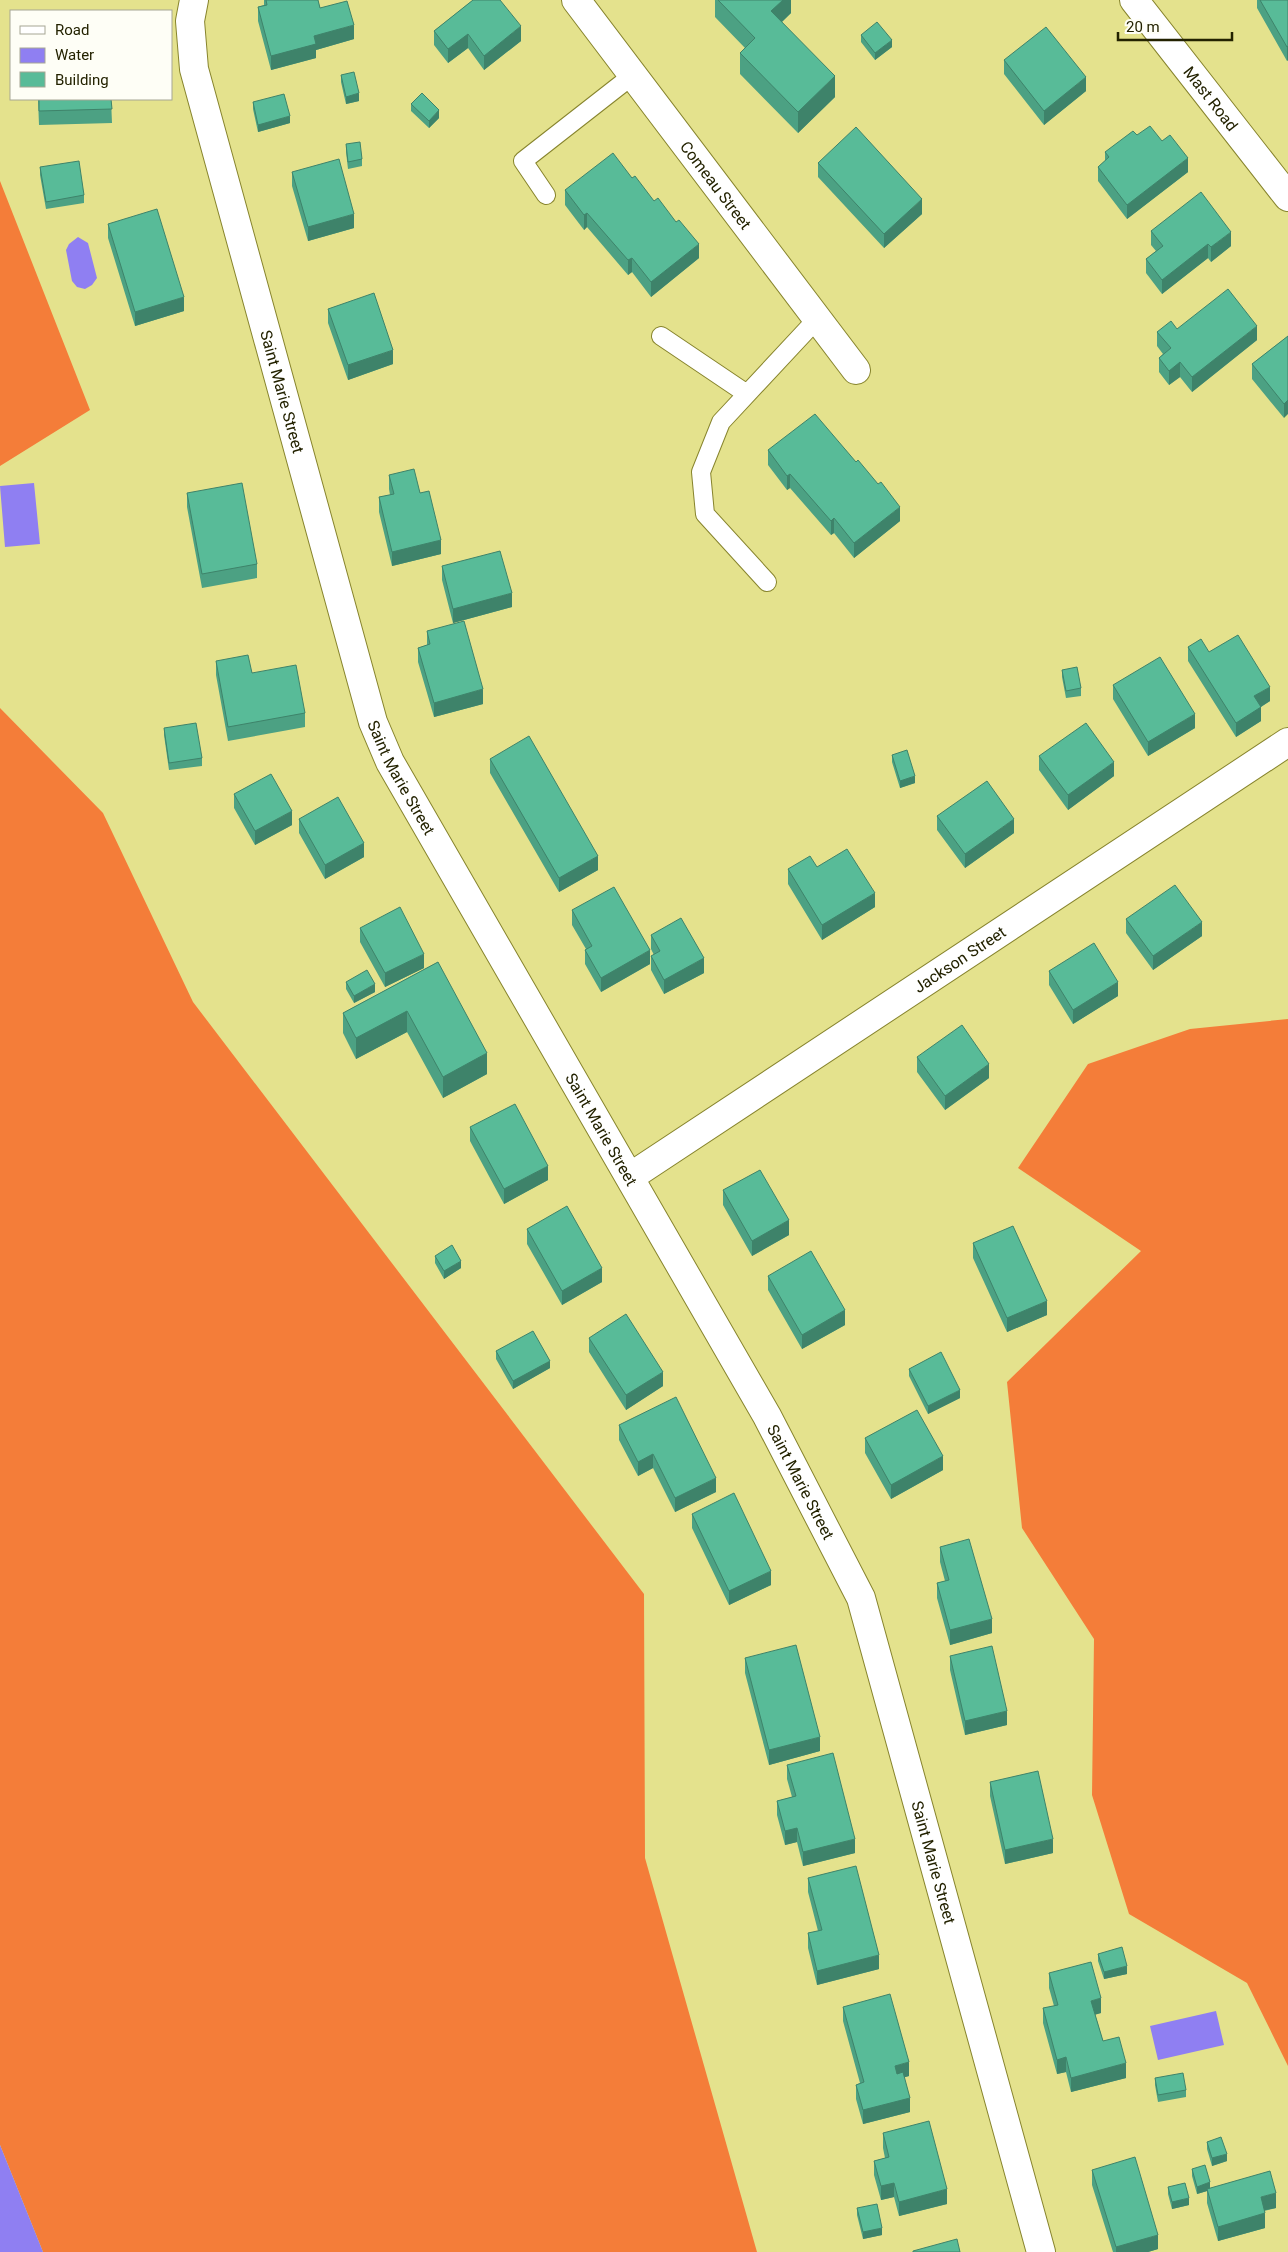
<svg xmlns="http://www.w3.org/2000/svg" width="1288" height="2252" viewBox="0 0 1288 2252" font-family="Roboto,sans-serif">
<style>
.forest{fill:#f47d39}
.water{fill:#8f7ff2}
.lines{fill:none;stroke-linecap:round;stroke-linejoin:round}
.lane-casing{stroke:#87842d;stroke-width:20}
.street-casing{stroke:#87842d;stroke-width:30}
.secondary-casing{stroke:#87842d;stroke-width:30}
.lane{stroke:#fff;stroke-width:18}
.street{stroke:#fff;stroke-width:28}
.secondary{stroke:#fff;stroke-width:28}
.wall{fill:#4ca183}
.shaded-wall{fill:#3e836a}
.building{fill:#58bb98;stroke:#3e836a}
.labels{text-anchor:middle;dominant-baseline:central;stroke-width:4.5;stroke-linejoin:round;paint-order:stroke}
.street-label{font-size:16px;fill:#232200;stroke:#fefef6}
</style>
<rect width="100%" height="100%" fill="#e4e28d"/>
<path class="forest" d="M 0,181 L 90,410 L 0,466 Z
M 0,708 L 103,813 L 193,1002 L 644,1594 L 645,1858 L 757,2252 L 43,2252 L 0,2145 Z
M 1288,1019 L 1288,2066 L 1247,1983 L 1129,1914 L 1092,1795 L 1094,1639 L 1022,1528 L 1007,1382 L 1141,1251 L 1018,1168 L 1088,1064 L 1190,1029 Z"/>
<path class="water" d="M 78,237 L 88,243 L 97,278 L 92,285 L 85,289 L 77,287 L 72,281 L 66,250 L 69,244 Z
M 34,483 L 40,544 L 5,547 L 0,486 Z
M 1216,2011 L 1224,2045 L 1158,2060 L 1150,2026 Z
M 0,2145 L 43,2252 L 0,2252 Z"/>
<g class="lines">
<defs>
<path id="lane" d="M 546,195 L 523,161 L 633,75
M 661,336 L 747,394
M 767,582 L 705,514 L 701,472 L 721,422 L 817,319"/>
<g id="street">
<path id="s1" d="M 194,0 L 190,21 L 194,69 L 373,722 L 390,762 L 767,1416 L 861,1598 L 1041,2252"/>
<path id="s2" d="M 576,0 L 856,370"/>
<path id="s3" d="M 630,1177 L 1288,742"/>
</g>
<g id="secondary">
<path id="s4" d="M 1134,0 L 1288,197"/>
</g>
</defs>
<use href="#lane" class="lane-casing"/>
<use href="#street" class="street-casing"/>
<use href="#secondary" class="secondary-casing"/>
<use href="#lane" class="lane"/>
<use href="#street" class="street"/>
<use href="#secondary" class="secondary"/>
</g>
<path class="wall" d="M 264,0 L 318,0 L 320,8 L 354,39 L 316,50 L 316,58 L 271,70 L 258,21 L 258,7 L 264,5 Z
M 473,0 L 521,41 L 484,70 L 468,48 L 448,63 L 434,45 L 434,31 Z
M 715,0 L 791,0 L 791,13 L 782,22 L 835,97 L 798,133 L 740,74 L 740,53 L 745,48 L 715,17 Z
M 1257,0 L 1288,0 L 1288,60 L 1287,61 L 1257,8 Z
M 861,35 L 892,47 L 875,60 L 861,42 Z
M 1004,60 L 1086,91 L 1044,125 L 1004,74 Z
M 341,75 L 359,101 L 346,104 L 341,82 Z
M 38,99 L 111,99 L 112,123 L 39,125 Z
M 253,102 L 290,123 L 258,132 L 253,109 Z
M 411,104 L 439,118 L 429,128 L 411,111 Z
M 1137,135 L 1188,172 L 1127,219 L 1098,181 L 1098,167 L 1105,161 L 1105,152 Z
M 346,144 L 362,159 L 362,166 L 348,169 L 346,152 Z
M 818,163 L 922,214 L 884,248 L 818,177 Z
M 40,167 L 84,195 L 84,203 L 46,209 L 40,175 Z
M 292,172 L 354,228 L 308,241 L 292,186 Z
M 632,178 L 699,258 L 651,297 L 632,272 L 628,275 L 587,227 L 584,230 L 565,205 L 565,190 Z
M 108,224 L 184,311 L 135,326 L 108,238 Z
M 1151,231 L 1231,246 L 1211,262 L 1208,258 L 1162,294 L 1146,273 L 1146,259 L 1156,251 L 1151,245 Z
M 328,309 L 393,364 L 348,380 L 328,323 Z
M 1177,329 L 1257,340 L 1192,392 L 1180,377 L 1169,385 L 1159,372 L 1159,358 L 1163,354 L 1157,346 L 1157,332 Z
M 1288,336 L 1284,418 L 1252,379 L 1252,364 Z
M 768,450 L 900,521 L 854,558 L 834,533 L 831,535 L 790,488 L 787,490 L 768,465 Z
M 389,475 L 420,493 L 441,554 L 392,566 L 379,512 L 379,497 L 390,495 L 389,489 Z
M 187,493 L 257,564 L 257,578 L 202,588 L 187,507 Z
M 442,566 L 512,607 L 453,623 L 442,580 Z
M 427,631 L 483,704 L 434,717 L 418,662 L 418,648 L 427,645 Z
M 1188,647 L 1209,652 L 1270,701 L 1261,707 L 1261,721 L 1236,737 L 1188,661 Z
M 216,661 L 252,673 L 305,713 L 305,727 L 228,741 L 216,675 Z
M 1062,670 L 1081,688 L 1081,696 L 1066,698 L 1062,677 Z
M 1113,685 L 1195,728 L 1148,756 L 1113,699 Z
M 164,728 L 202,758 L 202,766 L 169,770 L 164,735 Z
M 892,755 L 915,783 L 900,788 L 892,762 Z
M 1039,756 L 1114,776 L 1068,810 L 1039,770 Z
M 490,759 L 598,870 L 559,892 L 490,773 Z
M 234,794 L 292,825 L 255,845 L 234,808 Z
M 937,816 L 1014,833 L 965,868 L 937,830 Z
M 299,819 L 364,857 L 325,879 L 299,833 Z
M 817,867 L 875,907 L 822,940 L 788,884 L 788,869 Z
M 572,910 L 650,964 L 601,992 L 585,964 L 585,950 L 586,949 L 572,925 Z
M 1126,919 L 1202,936 L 1153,970 L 1126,933 Z
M 360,928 L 424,968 L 385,987 L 360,942 Z
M 651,935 L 704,973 L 664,994 L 651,970 L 651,956 L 654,955 L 651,949 Z
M 438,962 L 487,1074 L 443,1098 L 407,1032 L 356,1059 L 343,1033 L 343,1013 Z
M 1049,971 L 1118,996 L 1073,1024 L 1049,985 Z
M 346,982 L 375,992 L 354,1003 L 346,989 Z
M 917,1057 L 989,1078 L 945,1110 L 917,1072 Z
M 470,1127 L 548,1180 L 504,1204 L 470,1141 Z
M 723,1190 L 789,1235 L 752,1256 L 723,1205 Z
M 527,1229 L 602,1282 L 562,1305 L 527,1244 Z
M 973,1243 L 1047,1315 L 1007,1332 L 973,1258 Z
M 435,1256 L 461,1268 L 444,1279 L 435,1263 Z
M 768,1276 L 845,1325 L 802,1349 L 768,1290 Z
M 589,1338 L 663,1386 L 626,1410 L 589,1352 Z
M 496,1351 L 550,1368 L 513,1389 L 496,1359 Z
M 909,1369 L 960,1398 L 928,1414 L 909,1376 Z
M 619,1425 L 716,1492 L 675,1512 L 653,1468 L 638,1476 L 619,1440 Z
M 865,1438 L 943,1470 L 891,1499 L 865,1453 Z
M 692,1514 L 771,1585 L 729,1605 L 692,1528 Z
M 940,1547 L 992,1633 L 950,1645 L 937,1598 L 937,1583 L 945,1581 L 940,1562 Z
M 950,1656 L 1007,1725 L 965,1735 L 950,1670 Z
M 745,1658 L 820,1751 L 769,1765 L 745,1673 Z
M 787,1765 L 855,1853 L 803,1866 L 797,1842 L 785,1845 L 777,1815 L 777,1801 L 792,1797 L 787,1779 Z
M 990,1782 L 1053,1853 L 1005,1864 L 990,1796 Z
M 808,1878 L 879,1969 L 817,1985 L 808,1948 L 808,1933 L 818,1931 L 808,1892 Z
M 1098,1954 L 1127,1974 L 1104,1979 L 1098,1961 Z
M 1049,1973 L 1101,2013 L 1095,2014 L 1103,2041 L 1126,2078 L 1071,2092 L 1066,2072 L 1057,2074 L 1043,2023 L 1043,2008 L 1054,2006 L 1049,1988 Z
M 843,2007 L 909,2076 L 904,2077 L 910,2112 L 863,2124 L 856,2099 L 856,2085 L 860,2083 L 843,2021 Z
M 1155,2078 L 1186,2090 L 1186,2097 L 1158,2102 L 1155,2085 Z
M 883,2133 L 947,2204 L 899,2216 L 894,2197 L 881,2200 L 874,2175 L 874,2161 L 885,2158 L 883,2148 Z
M 1207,2142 L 1227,2161 L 1212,2166 L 1207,2149 Z
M 1192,2169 L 1210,2188 L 1276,2208 L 1264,2211 L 1265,2228 L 1218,2241 L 1207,2203 L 1207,2191 L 1197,2194 L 1192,2176 Z
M 1092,2170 L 1158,2249 L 1148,2252 L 1113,2252 L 1092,2185 Z
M 1168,2187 L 1189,2205 L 1172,2209 L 1168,2194 Z
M 857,2208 L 882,2235 L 863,2239 L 857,2215 Z"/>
<path class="shaded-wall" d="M 783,0 L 791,0 L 791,13 L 771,32 L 771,11 Z
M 354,25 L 354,39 L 316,50 L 316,58 L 271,70 L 271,56 L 314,36 Z
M 521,26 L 521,41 L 484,70 L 484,56 Z
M 468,34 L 468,48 L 448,63 L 448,49 Z
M 892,40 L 892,47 L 875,60 L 875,53 Z
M 1288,46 L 1288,60 L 1287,61 L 1287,47 Z
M 835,76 L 835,97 L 798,133 L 798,112 Z
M 1086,77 L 1086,91 L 1044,125 L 1044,111 Z
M 359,93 L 359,101 L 346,104 L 346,97 Z
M 439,110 L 439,118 L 429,128 L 429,121 Z
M 290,116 L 290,123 L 258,132 L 258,125 Z
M 1188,158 L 1188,172 L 1127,219 L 1127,205 Z
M 922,199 L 922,214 L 884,248 L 884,234 Z
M 587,213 L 587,227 L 584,230 L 584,215 Z
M 354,214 L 354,228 L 308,241 L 308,227 Z
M 1231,232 L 1231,246 L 1211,262 L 1211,247 Z
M 699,244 L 699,258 L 651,297 L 651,282 Z
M 1208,244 L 1208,258 L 1162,294 L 1162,280 Z
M 632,258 L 632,272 L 628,275 L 628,260 Z
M 184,297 L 184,311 L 135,326 L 135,312 Z
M 1257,326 L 1257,340 L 1192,392 L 1192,377 Z
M 393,350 L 393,364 L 348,380 L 348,365 Z
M 1180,362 L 1180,377 L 1169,385 L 1169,371 Z
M 1288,400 L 1288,414 L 1284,418 L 1284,404 Z
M 790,474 L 790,488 L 787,490 L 787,476 Z
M 900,507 L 900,521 L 854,558 L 854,543 Z
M 834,518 L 834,533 L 831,535 L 831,521 Z
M 441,540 L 441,554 L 392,566 L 392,552 Z
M 512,593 L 512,607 L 453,623 L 453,609 Z
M 1270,687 L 1270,701 L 1254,711 L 1254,696 Z
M 483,689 L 483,704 L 434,717 L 434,703 Z
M 1261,707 L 1261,721 L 1236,737 L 1236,723 Z
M 1195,714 L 1195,728 L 1148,756 L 1148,742 Z
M 1114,762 L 1114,776 L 1068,810 L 1068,795 Z
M 915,776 L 915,783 L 900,788 L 900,781 Z
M 292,811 L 292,825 L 255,845 L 255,831 Z
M 1014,819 L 1014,833 L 965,868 L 965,854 Z
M 364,843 L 364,857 L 325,879 L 325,865 Z
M 598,856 L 598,870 L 559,892 L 559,878 Z
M 875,893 L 875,907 L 822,940 L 822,925 Z
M 1202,922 L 1202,936 L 1153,970 L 1153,956 Z
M 650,950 L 650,964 L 601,992 L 601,978 Z
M 424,954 L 424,968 L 385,987 L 385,973 Z
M 704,958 L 704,973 L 664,994 L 664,980 Z
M 1118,982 L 1118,996 L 1073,1024 L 1073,1010 Z
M 375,984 L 375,992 L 354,1003 L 354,996 Z
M 407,1011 L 407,1032 L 356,1059 L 356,1038 Z
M 487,1053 L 487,1074 L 443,1098 L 443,1077 Z
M 989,1064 L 989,1078 L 945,1110 L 945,1096 Z
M 548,1166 L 548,1180 L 504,1204 L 504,1189 Z
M 789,1220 L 789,1235 L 752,1256 L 752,1241 Z
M 461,1261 L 461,1268 L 444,1279 L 444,1271 Z
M 602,1268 L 602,1282 L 562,1305 L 562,1291 Z
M 1047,1301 L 1047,1315 L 1007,1332 L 1007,1318 Z
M 845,1310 L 845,1325 L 802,1349 L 802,1335 Z
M 550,1361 L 550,1368 L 513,1389 L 513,1381 Z
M 663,1372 L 663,1386 L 626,1410 L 626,1395 Z
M 960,1390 L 960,1398 L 928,1414 L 928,1406 Z
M 653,1454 L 653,1468 L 638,1476 L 638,1462 Z
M 943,1456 L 943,1470 L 891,1499 L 891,1485 Z
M 716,1478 L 716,1492 L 675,1512 L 675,1498 Z
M 771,1571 L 771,1585 L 729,1605 L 729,1591 Z
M 992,1619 L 992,1633 L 950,1645 L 950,1630 Z
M 1007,1711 L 1007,1725 L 965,1735 L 965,1721 Z
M 820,1737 L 820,1751 L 769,1765 L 769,1750 Z
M 797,1828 L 797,1842 L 785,1845 L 785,1831 Z
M 855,1839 L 855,1853 L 803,1866 L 803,1852 Z
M 1053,1839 L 1053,1853 L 1005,1864 L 1005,1850 Z
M 879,1955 L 879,1969 L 817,1985 L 817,1971 Z
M 1127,1966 L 1127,1974 L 1104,1979 L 1104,1972 Z
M 1101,1998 L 1101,2013 L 1091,2016 L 1091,2001 Z
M 1066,2057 L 1066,2072 L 1057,2074 L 1057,2060 Z
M 909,2062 L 909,2076 L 895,2080 L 895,2066 Z
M 1126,2063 L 1126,2078 L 1071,2092 L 1071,2078 Z
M 910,2098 L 910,2112 L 863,2124 L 863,2110 Z
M 1227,2154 L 1227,2161 L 1212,2166 L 1212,2158 Z
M 1210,2182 L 1210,2190 L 1207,2189 L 1207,2191 L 1197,2194 L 1197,2187 Z
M 894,2183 L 894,2197 L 881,2200 L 881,2186 Z
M 947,2189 L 947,2204 L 899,2216 L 899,2202 Z
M 1276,2193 L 1276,2208 L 1261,2211 L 1261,2197 Z
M 1189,2198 L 1189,2205 L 1172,2209 L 1172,2202 Z
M 1265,2213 L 1265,2228 L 1218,2241 L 1218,2227 Z
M 882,2228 L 882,2235 L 863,2239 L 863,2232 Z
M 1158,2235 L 1158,2249 L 1148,2252 L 1116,2252 L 1116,2247 Z"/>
<path class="building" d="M 266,0 L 318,0 L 320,8 L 347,1 L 354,25 L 314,36 L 316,44 L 271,56 L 258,7 L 267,5 Z
M 473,0 L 500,0 L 521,26 L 484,56 L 468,34 L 448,49 L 434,31 Z
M 718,0 L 783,0 L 771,11 L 835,76 L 798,112 L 740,53 L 755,38 Z
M 1260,0 L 1288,0 L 1288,46 L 1287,47 Z
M 877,22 L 892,40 L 875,53 L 861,35 Z
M 1046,27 L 1086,77 L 1044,111 L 1004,60 Z
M 354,72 L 359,93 L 346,97 L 341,75 Z
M 422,93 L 439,110 L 429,121 L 411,104 Z
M 284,94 L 290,116 L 258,125 L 253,102 Z
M 39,99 L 111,99 L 112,109 L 39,111 Z
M 1150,126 L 1162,141 L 1170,135 L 1188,158 L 1127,205 L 1098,167 L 1109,157 L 1105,152 L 1133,131 L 1137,135 Z
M 856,127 L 922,199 L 884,234 L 818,163 Z
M 360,142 L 362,159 L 348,162 L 346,144 Z
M 613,153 L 632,178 L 635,176 L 654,201 L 658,198 L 676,222 L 679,220 L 699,244 L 651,282 L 632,258 L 628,260 L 587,213 L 584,215 L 565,190 Z
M 339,159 L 354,214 L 308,227 L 292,172 Z
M 79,161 L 84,195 L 46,202 L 40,167 Z
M 1201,192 L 1231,232 L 1211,247 L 1208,244 L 1162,280 L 1146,259 L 1163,246 L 1151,231 Z
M 157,209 L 184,297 L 135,312 L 108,224 Z
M 1228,289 L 1257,326 L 1192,377 L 1180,362 L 1169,371 L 1159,358 L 1171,348 L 1157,332 L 1171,321 L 1177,329 Z
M 374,293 L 393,350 L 348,365 L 328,309 Z
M 1288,336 L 1288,400 L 1284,404 L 1252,364 Z
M 815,414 L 856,462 L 858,460 L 878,484 L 881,482 L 900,507 L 854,543 L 834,518 L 831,521 L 790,474 L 787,476 L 768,450 Z
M 414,469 L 420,493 L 429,491 L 441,540 L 392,552 L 379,497 L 394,494 L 389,475 Z
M 242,483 L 257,564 L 202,574 L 187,493 Z
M 500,551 L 512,593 L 453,609 L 442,566 Z
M 464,621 L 483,689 L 434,703 L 418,648 L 430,644 L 427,631 Z
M 1238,635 L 1270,687 L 1254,696 L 1261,707 L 1236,723 L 1188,647 L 1201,639 L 1209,652 Z
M 248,655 L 252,673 L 296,665 L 305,713 L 228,727 L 216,661 Z
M 1160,657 L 1195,714 L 1148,742 L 1113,685 Z
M 1077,667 L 1081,688 L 1066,691 L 1062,670 Z
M 196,723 L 202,758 L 169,763 L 164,728 Z
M 1086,723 L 1114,762 L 1068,795 L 1039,756 Z
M 529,736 L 598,856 L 559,878 L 490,759 Z
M 907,750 L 915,776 L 900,781 L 892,755 Z
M 271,774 L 292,811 L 255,831 L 234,794 Z
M 987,781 L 1014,819 L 965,854 L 937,816 Z
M 338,797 L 364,843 L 325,865 L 299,819 Z
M 847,849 L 875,893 L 822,925 L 788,869 L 810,856 L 817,867 Z
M 1175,885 L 1202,922 L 1153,956 L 1126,919 Z
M 614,887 L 650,950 L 601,978 L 585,950 L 592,946 L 572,910 Z
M 400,907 L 424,954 L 385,973 L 360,928 Z
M 681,918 L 704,958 L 664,980 L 651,956 L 660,951 L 651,935 Z
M 1094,943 L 1118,982 L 1073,1010 L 1049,971 Z
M 438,962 L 487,1053 L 443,1077 L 407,1011 L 356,1038 L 343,1013 Z
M 367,970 L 375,984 L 354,996 L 346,982 Z
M 962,1025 L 989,1064 L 945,1096 L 917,1057 Z
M 515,1104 L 548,1166 L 504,1189 L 470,1127 Z
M 760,1170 L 789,1220 L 752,1241 L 723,1190 Z
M 567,1206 L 602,1268 L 562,1291 L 527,1229 Z
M 1013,1226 L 1047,1301 L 1007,1318 L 973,1243 Z
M 452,1245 L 461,1261 L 444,1271 L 435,1256 Z
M 811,1251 L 845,1310 L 802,1335 L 768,1276 Z
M 626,1314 L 663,1372 L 626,1395 L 589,1338 Z
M 533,1331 L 550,1361 L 513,1381 L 496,1351 Z
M 941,1352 L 960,1390 L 928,1406 L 909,1369 Z
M 676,1397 L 716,1478 L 675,1498 L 653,1454 L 638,1462 L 619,1425 Z
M 917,1410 L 943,1456 L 891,1485 L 865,1438 Z
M 734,1493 L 771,1571 L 729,1591 L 692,1514 Z
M 969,1539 L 992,1619 L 950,1630 L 937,1583 L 949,1580 L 940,1547 Z
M 796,1645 L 820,1737 L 769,1750 L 745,1658 Z
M 992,1646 L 1007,1711 L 965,1721 L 950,1656 Z
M 833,1753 L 855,1839 L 803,1852 L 797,1828 L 785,1831 L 777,1801 L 796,1796 L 787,1765 Z
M 1038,1771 L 1053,1839 L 1005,1850 L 990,1782 Z
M 856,1866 L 879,1955 L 817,1971 L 808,1933 L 822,1930 L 808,1878 Z
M 1122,1947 L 1127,1966 L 1104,1972 L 1098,1954 Z
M 1091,1962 L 1101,1998 L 1091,2001 L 1103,2041 L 1119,2037 L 1126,2063 L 1071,2078 L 1066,2057 L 1057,2060 L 1043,2008 L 1058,2005 L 1049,1973 Z
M 890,1994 L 909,2062 L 895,2066 L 897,2074 L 903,2072 L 910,2098 L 863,2110 L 856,2085 L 864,2082 L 843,2007 Z
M 1183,2073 L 1186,2090 L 1158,2095 L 1155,2078 Z
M 929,2121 L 947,2189 L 899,2202 L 894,2183 L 881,2186 L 874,2161 L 889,2157 L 883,2133 Z
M 1221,2137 L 1227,2154 L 1212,2158 L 1207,2142 Z
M 1135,2157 L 1158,2235 L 1116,2247 L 1092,2170 Z
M 1205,2165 L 1210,2182 L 1197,2187 L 1192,2169 Z
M 1270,2171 L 1276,2193 L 1261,2197 L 1265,2213 L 1218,2227 L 1207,2189 Z
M 1185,2183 L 1189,2198 L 1172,2202 L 1168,2187 Z
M 877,2204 L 882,2228 L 863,2232 L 857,2208 Z
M 957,2239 L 960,2252 L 913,2252 L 913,2251 Z"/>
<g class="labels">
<g class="street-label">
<text stroke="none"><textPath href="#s4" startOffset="125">Mast Road</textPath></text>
<text stroke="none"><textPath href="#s2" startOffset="232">Comeau Street</textPath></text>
<text stroke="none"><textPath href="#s1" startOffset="404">Saint Marie Street</textPath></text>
<text stroke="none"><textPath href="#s1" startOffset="809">Saint Marie Street</textPath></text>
<text stroke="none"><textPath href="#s3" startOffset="395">Jackson Street</textPath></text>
<text stroke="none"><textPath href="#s1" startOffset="1214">Saint Marie Street</textPath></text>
<text stroke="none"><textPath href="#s1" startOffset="1619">Saint Marie Street</textPath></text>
<text stroke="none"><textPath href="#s1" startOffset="2024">Saint Marie Street</textPath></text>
</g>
</g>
<rect x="10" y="10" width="162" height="90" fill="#fefef6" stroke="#a6a694"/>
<rect x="20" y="26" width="25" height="8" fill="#ffffff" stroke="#a6a694"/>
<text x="55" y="35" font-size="15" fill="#232200">Road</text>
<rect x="20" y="48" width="25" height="15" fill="#8f7ff2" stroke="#a6a694"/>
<text x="55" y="60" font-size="15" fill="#232200">Water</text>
<rect x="20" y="72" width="25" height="15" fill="#58bb98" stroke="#a6a694"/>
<text x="55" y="85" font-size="15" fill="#232200">Building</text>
<path d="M1118 32v8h114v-8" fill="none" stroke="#232200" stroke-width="2.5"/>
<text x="1126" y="32" font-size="15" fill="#232200" stroke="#fefef6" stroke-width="4" paint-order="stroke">20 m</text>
</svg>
